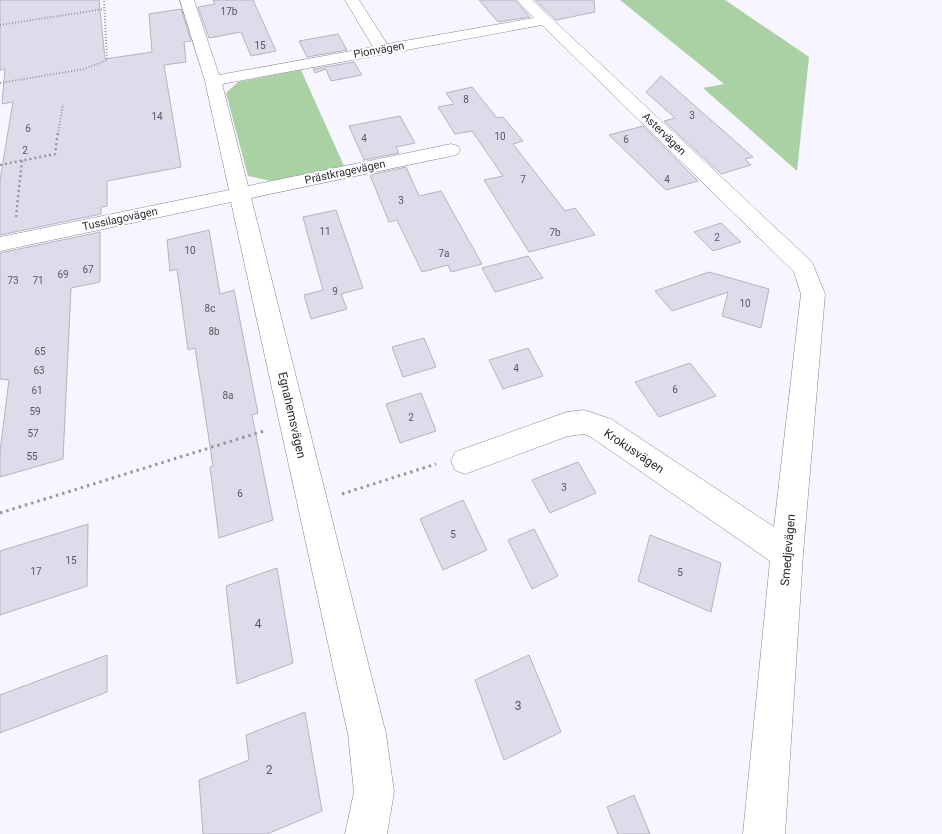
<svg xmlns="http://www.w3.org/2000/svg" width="942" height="834" viewBox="0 0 942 834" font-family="Roboto,sans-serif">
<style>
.green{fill:#a9d1a3}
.building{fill:#dedbeb;stroke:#b6b2c2}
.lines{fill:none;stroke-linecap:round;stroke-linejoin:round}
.minor-casing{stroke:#858290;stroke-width:1}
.path-far2{stroke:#98969f;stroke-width:2;stroke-dasharray:1 2;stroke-linecap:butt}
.path-far1{stroke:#98969f;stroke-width:2.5;stroke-dasharray:2 3;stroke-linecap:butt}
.path{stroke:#98969f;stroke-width:3;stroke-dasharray:2.5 4;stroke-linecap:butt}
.minor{fill:#fff;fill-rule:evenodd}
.labels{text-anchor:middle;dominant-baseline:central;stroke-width:4;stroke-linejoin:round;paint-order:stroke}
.number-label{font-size:10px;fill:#585660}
.far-street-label{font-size:11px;fill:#2c2a31;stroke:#fff}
.street-label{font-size:12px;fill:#2c2a31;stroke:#fff}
.near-number-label{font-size:12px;fill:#585660}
</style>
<rect width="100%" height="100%" fill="#f7f5ff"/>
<path class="green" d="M 620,0 L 725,0 L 809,57 L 797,171 L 703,88 L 724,84 Z
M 301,70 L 344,166 L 271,181 L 248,176 L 226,93 L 238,82 Z"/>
<path class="building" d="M 0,0 L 99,0 L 105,59 L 152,52 L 149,14 L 181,9 L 191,41 L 184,42 L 186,62 L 164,65 L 181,167 L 107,181 L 107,206 L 101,207 L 101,214 L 0,235 L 0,180 L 13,102 L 2,104 L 5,69 L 0,70 Z
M 213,0 L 253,0 L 276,51 L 251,56 L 241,32 L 209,38 L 198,7 L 215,4 Z
M 479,0 L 515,0 L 530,17 L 498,22 Z
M 535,0 L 594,0 L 595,12 L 556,20 Z
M 338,34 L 347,50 L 307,57 L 299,41 Z
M 354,62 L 362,75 L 331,81 L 326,69 L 315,73 L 313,69 Z
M 661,76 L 753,157 L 745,159 L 751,165 L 721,174 L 664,121 L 675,118 L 646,92 Z
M 472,87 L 497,118 L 503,117 L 523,141 L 513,144 L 565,211 L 575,208 L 595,235 L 529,252 L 484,180 L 503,176 L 472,131 L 455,134 L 438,107 L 454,104 L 446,93 Z
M 400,116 L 415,143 L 396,147 L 399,153 L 364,160 L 349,126 Z
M 643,126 L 698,181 L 666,190 L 609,135 Z
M 406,167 L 419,196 L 441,191 L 482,264 L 451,272 L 448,265 L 422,272 L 397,220 L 389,222 L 370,175 Z
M 336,210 L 363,288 L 341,294 L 347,309 L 311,319 L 304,295 L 323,290 L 303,217 Z
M 721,223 L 741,242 L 713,251 L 694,232 Z
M 209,230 L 220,294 L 234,290 L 258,413 L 252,415 L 273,520 L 219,538 L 210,467 L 213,466 L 195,348 L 188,350 L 177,269 L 170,271 L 167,240 Z
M 100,232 L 100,282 L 71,288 L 63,459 L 0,477 L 0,452 L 9,380 L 0,379 L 0,253 Z
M 528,256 L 543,278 L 495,292 L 482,268 Z
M 709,272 L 769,289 L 761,328 L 722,316 L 728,292 L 672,311 L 655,291 Z
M 424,338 L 436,367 L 403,377 L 392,347 Z
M 528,348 L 543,376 L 503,389 L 489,360 Z
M 690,363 L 716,396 L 659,417 L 635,382 Z
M 421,393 L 436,431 L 400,443 L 386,404 Z
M 578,462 L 596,493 L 550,513 L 532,480 Z
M 463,500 L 487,550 L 443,570 L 420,519 Z
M 88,524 L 87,586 L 0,615 L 0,551 Z
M 534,529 L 558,576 L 532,589 L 508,540 Z
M 650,535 L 721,563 L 711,612 L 638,581 Z
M 277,568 L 293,663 L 237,684 L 226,586 Z
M 107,655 L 107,692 L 0,733 L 0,695 Z
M 529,655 L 561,732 L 504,760 L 475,680 Z
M 305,712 L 322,811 L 267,834 L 203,834 L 199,780 L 249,760 L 246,735 Z
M 634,795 L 650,834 L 618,834 L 607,807 Z"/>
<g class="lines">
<defs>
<path id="minor" d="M 180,0 L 194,0 L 219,75 L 373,47 L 345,0 L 359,0 L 387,44 L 534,18 L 517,0 L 532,0 L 812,262 L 825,294 L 803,554 L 785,834 L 743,834 L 770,561 L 591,437 L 584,434 L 568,436 L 465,474 L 455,470 L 451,461 L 455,452 L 567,412 L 584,410 L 611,419 L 774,527 L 801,294 L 794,272 L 542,25 L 222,84 L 248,186 L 451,144 L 458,146 L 460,150 L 458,154 L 451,156 L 251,198 L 386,734 L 394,792 L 387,834 L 345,834 L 354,792 L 348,734 L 231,202 L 0,251 L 0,237 L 229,190 L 205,81 Z"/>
</defs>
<use href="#minor" class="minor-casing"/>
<path class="path-far2" d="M 0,25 L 104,9
M 0,83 L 84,69 L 107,60 L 104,0
M 58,134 L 63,104"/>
<path class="path-far1" d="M 0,165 L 55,154 L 58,132
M 16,217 L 22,160"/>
<path class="path" d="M 342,494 L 436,464
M 0,513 L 267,430"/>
<use href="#minor" class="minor"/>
</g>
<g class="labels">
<g class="number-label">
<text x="229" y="11">17b</text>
<text x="260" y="45">15</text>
<text x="466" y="99">8</text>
<text x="692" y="115">3</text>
<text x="157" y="116">14</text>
<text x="28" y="128">6</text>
<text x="500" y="136">10</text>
<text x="364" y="138">4</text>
<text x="626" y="139">6</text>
<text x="25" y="150">2</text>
<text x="523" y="179">7</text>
<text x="667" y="179">4</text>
<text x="401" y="200">3</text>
<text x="325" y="231">11</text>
<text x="555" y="232">7b</text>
<text x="717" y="237">2</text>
<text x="190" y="250">10</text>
<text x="444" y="253">7a</text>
<text x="88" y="269">67</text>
<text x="63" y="274">69</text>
<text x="13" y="280">73</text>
<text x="38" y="280">71</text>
<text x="335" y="291">9</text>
<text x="745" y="303">10</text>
<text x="210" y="308">8c</text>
<text x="214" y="331">8b</text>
<text x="40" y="351">65</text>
<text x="516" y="368">4</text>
<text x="39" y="370">63</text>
<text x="675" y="389">6</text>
<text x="37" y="390">61</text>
<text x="228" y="395">8a</text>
<text x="35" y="411">59</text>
<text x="411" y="417">2</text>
<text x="33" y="433">57</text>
<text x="32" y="456">55</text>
<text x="564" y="487">3</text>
<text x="240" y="493">6</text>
<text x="453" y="534">5</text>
<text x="71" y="560">15</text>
<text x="36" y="571">17</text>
<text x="680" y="572">5</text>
</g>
<g class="far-street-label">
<text transform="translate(379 50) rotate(-10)">Pionvägen</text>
<text transform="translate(664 134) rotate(44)">Astervägen</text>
<text transform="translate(345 172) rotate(-12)">Prästkragevägen</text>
<text transform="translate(120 219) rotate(-12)">Tussilagovägen</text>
</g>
<g class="street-label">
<text transform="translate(292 415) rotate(77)">Egnahemsvägen</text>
<text transform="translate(634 451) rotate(34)">Krokusvägen</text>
<text transform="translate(788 550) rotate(-85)">Smedjevägen</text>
</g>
<g class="near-number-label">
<text x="258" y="624">4</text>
<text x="518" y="706">3</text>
<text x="269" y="770">2</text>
</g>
</g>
</svg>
